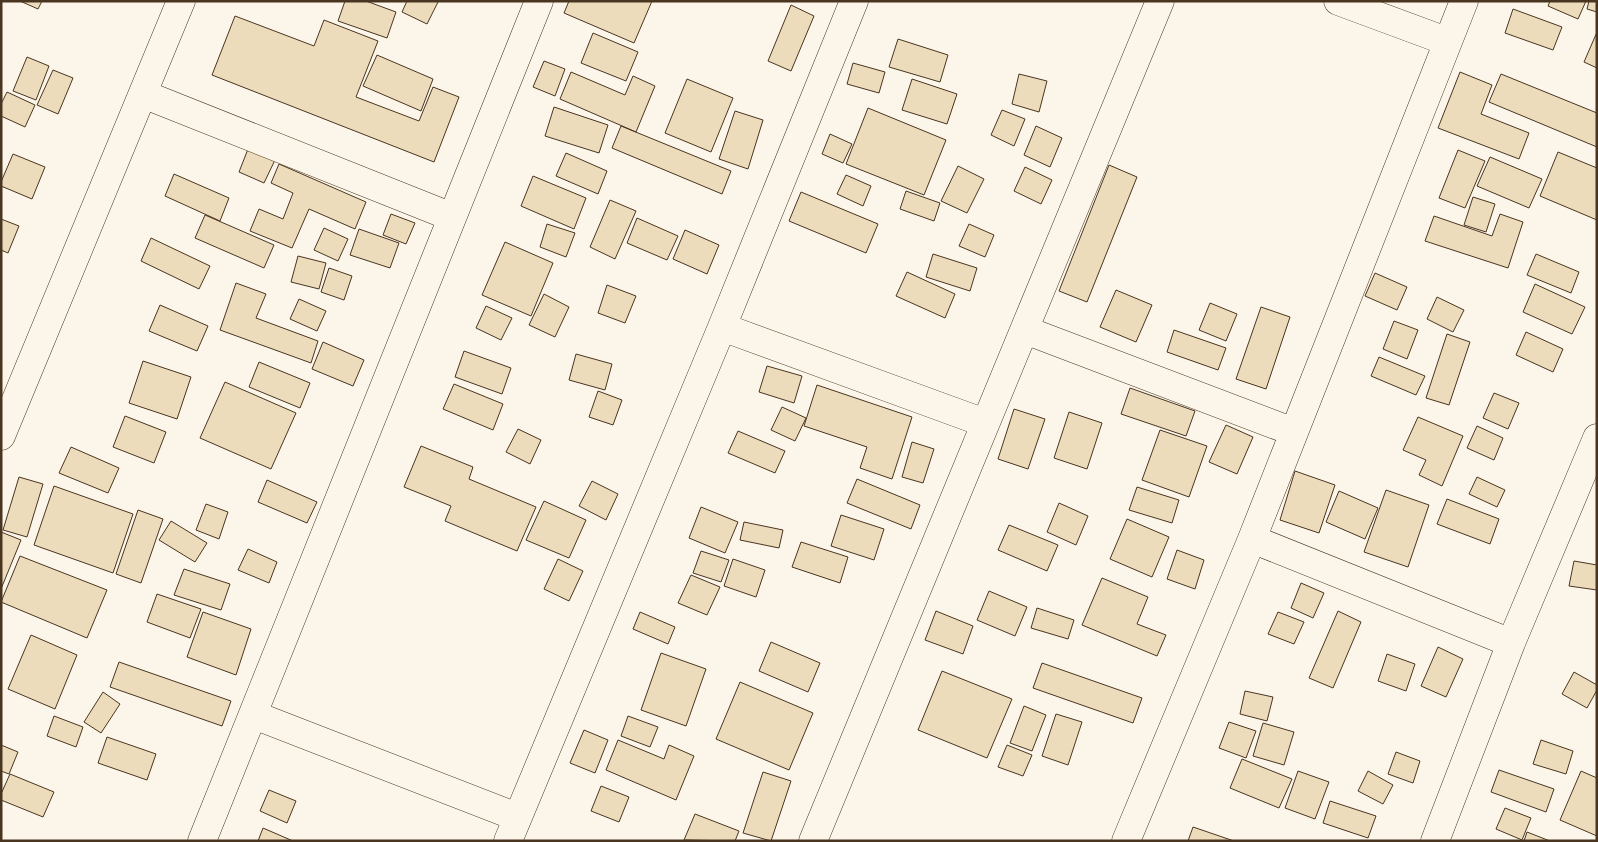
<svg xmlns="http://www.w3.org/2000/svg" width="1598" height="842" viewBox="0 0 1598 842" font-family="'PT Sans',sans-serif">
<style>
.building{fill:#ecdcbc;stroke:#4a3520}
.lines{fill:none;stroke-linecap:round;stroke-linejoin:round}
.street-casing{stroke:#4a3520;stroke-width:29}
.street{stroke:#fbf6e9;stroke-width:28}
</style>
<rect width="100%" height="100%" fill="#fbf6e9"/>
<path class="building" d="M 20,1 L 42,1 L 38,9 Z
M 345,1 L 366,1 L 396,12 L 387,38 L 338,21 Z
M 407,1 L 437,1 L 438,2 L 427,24 L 402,12 Z
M 569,1 L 652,1 L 634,43 L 564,13 Z
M 1550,1 L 1586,1 L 1578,19 L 1548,6 Z
M 1589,1 L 1597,1 L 1597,12 L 1587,9 Z
M 791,5 L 814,16 L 791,71 L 768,61 Z
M 1513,9 L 1562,27 L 1553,50 L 1505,33 Z
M 235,16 L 314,46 L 324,20 L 378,41 L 356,97 L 419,121 L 433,87 L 459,97 L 434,162 L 212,75 Z
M 1597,32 L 1597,68 L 1584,62 Z
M 593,33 L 638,52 L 626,81 L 581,63 Z
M 898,39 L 948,55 L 940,82 L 889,67 Z
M 377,55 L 433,79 L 421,111 L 363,86 Z
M 27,57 L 49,66 L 36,100 L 13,91 Z
M 544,61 L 565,69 L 555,96 L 533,87 Z
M 853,63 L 885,72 L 879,93 L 847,84 Z
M 53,70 L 73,78 L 58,114 L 37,105 Z
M 571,72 L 625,95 L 633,76 L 655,86 L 636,132 L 560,99 Z
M 1460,72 L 1492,85 L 1481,114 L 1529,133 L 1519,159 L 1438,128 Z
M 1019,74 L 1047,81 L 1039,112 L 1012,104 Z
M 1501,74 L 1597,113 L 1597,147 L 1489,102 Z
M 687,79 L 733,98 L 711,152 L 665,133 Z
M 912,79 L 957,94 L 947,124 L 902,110 Z
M 7,92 L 35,105 L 25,127 L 1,116 L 1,104 Z
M 554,107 L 608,125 L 599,153 L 545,136 Z
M 868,108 L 946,140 L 924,195 L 846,164 Z
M 1002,110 L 1025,119 L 1014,146 L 991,135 Z
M 735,111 L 763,120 L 748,169 L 719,159 Z
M 621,126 L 731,171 L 722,194 L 612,148 Z
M 1036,126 L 1062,138 L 1050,167 L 1024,155 Z
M 830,134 L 852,144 L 843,163 L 822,154 Z
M 248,149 L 275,160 L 264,183 L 239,172 Z
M 1458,150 L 1485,161 L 1465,208 L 1439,198 Z
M 1558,152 L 1597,168 L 1597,220 L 1540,196 Z
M 566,153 L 607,171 L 598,194 L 556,176 Z
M 13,154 L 45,167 L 32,199 L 1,186 L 1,182 Z
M 1490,157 L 1542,179 L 1529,208 L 1477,186 Z
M 279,164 L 366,202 L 355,229 L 309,209 L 292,248 L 250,231 L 259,209 L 283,219 L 293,193 L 271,183 Z
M 1109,165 L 1137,177 L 1087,302 L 1059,291 Z
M 958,166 L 984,179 L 967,213 L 941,201 Z
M 1025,167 L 1052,180 L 1041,204 L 1014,191 Z
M 174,174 L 229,198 L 220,221 L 165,196 Z
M 846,175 L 871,186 L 863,206 L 837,194 Z
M 533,176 L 586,198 L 574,229 L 521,206 Z
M 906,191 L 940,203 L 934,221 L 900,209 Z
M 801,192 L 878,224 L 866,253 L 789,221 Z
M 1473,197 L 1495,204 L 1486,232 L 1464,225 Z
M 610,200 L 636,211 L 615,259 L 590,247 Z
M 391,214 L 415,223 L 406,244 L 383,235 Z
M 1500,214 L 1523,222 L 1508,268 L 1425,241 L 1434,216 L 1492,236 Z
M 205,215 L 274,245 L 264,268 L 195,238 Z
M 637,218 L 678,236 L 667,260 L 627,243 Z
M 1,219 L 19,226 L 8,253 L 1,250 Z
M 547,224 L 575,233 L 566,257 L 540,247 Z
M 969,224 L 994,235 L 985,257 L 959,246 Z
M 324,228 L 348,239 L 338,261 L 314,250 Z
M 359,229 L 399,243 L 390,268 L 350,255 Z
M 685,230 L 719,245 L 707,274 L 673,259 Z
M 151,238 L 210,266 L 199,289 L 141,261 Z
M 505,242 L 553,263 L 531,316 L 482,295 Z
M 933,254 L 977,268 L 970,291 L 926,277 Z
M 1536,254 L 1579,272 L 1571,293 L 1527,275 Z
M 298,256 L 326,263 L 319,289 L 291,282 Z
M 329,268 L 352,276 L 344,300 L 321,292 Z
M 907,272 L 955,294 L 945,318 L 896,296 Z
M 1375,273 L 1407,287 L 1397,310 L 1365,296 Z
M 236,283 L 266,294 L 256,318 L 318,341 L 311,363 L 220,330 Z
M 1535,284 L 1585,307 L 1572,334 L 1523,312 Z
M 607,285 L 636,296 L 625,323 L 598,313 Z
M 1116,290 L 1152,305 L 1136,342 L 1100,327 Z
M 544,294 L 569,307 L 555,337 L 529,325 Z
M 1437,297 L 1464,310 L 1453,332 L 1427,319 Z
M 299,299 L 326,311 L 317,331 L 290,319 Z
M 1210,303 L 1237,314 L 1226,341 L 1199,330 Z
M 160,305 L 208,326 L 197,351 L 149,331 Z
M 486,306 L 512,318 L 501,340 L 476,328 Z
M 1261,307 L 1290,317 L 1266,389 L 1236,379 Z
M 1394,321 L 1418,330 L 1407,359 L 1383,349 Z
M 1174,330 L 1226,348 L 1218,370 L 1167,352 Z
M 1526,332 L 1563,349 L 1553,372 L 1516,355 Z
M 1447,334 L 1470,342 L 1449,405 L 1426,398 Z
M 323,342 L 364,360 L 353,386 L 312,369 Z
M 464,351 L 511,368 L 502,394 L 455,377 Z
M 576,354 L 612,364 L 605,390 L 569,380 Z
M 1379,357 L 1425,376 L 1416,395 L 1371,376 Z
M 143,361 L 191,377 L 177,419 L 129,403 Z
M 259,362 L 310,383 L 300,408 L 249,387 Z
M 767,366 L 802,376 L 794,403 L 759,392 Z
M 225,382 L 296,413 L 271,469 L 200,438 Z
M 454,384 L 503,404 L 493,430 L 443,409 Z
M 817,385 L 912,417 L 892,479 L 860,468 L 867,447 L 804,426 Z
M 1130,388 L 1195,411 L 1186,436 L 1121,414 Z
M 598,391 L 622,400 L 613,425 L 589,417 Z
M 1494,393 L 1519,403 L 1508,429 L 1483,418 Z
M 782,407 L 806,418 L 795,441 L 771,430 Z
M 1014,409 L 1045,419 L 1028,469 L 998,459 Z
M 1069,412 L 1102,423 L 1087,469 L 1054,458 Z
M 125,416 L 166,432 L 154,463 L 113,447 Z
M 1418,417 L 1463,436 L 1442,486 L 1419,475 L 1426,460 L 1403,450 Z
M 1226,425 L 1253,437 L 1237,474 L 1209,462 Z
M 1477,426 L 1503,438 L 1494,460 L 1467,448 Z
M 518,429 L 541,440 L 530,464 L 506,452 Z
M 1160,430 L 1207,446 L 1189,497 L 1142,480 Z
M 738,431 L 785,451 L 775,473 L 728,453 Z
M 912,442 L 934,449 L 923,483 L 902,477 Z
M 421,446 L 473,467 L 469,479 L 536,507 L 517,551 L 445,521 L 451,506 L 404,487 Z
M 71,447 L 119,468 L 108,493 L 59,473 Z
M 1295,471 L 1335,485 L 1319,533 L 1280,520 Z
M 19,477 L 43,484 L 27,537 L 3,530 Z
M 1477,477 L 1505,490 L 1497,507 L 1469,494 Z
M 857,479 L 920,505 L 911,529 L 847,503 Z
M 267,480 L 317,502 L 307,523 L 258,502 Z
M 592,481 L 618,494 L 606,520 L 579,506 Z
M 54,486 L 133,514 L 113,573 L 34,545 Z
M 1137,487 L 1179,500 L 1172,523 L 1129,510 Z
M 1386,490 L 1429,505 L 1408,567 L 1364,552 Z
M 1339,491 L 1378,508 L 1365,539 L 1326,522 Z
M 1447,499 L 1499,519 L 1490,544 L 1437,524 Z
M 544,501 L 586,520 L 569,558 L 526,540 Z
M 1059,503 L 1088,516 L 1076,545 L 1047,532 Z
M 206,504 L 228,512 L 219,539 L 196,530 Z
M 701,507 L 738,522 L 725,553 L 689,538 Z
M 138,510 L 163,519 L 141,583 L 116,574 Z
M 841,515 L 884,529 L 874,560 L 831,546 Z
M 1127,519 L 1169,537 L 1152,577 L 1110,559 Z
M 171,521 L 207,543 L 195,562 L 159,540 Z
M 744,522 L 783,530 L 779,548 L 740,540 Z
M 1009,525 L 1058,545 L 1047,571 L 998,550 Z
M 1,532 L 21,540 L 1,589 Z
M 801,542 L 848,557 L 840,583 L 792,567 Z
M 248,549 L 277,562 L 269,583 L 238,570 Z
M 1177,550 L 1204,560 L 1195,589 L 1167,579 Z
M 701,551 L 729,560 L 721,582 L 693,573 Z
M 20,556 L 107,590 L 87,638 L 1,602 Z
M 558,559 L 583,571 L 569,601 L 544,589 Z
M 733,559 L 765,570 L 756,597 L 724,586 Z
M 1574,561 L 1597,565 L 1597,590 L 1569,586 Z
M 184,569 L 230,584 L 221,610 L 174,595 Z
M 691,575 L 720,587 L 707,615 L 678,603 Z
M 1102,578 L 1148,597 L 1137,624 L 1166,635 L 1157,656 L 1082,625 Z
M 1301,583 L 1324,593 L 1313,618 L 1291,608 Z
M 989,591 L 1027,607 L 1015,636 L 977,620 Z
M 157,594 L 201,609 L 190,638 L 147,622 Z
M 1037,608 L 1074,620 L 1068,639 L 1031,628 Z
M 936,611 L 973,626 L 963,654 L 925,640 Z
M 1338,611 L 1361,622 L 1333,688 L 1309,678 Z
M 203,612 L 251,629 L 236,675 L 187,657 Z
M 640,612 L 675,627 L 668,644 L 633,629 Z
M 1278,612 L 1304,622 L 1294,644 L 1268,634 Z
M 31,635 L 77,655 L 55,709 L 8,689 Z
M 771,642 L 820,663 L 808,692 L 759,671 Z
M 1438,647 L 1463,659 L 1446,697 L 1421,686 Z
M 661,653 L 706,669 L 686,726 L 641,710 Z
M 1387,654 L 1415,664 L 1406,691 L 1378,681 Z
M 119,662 L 231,701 L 222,726 L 110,687 Z
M 1042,663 L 1142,698 L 1133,723 L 1033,688 Z
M 942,671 L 1012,699 L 987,758 L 918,730 Z
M 1574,672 L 1597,685 L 1597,690 L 1587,708 L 1562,694 Z
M 740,682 L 813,713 L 789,770 L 716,739 Z
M 1245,691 L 1273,697 L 1267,721 L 1240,714 Z
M 103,692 L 120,704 L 101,733 L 84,722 Z
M 1024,706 L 1046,715 L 1032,751 L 1010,743 Z
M 1056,714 L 1082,722 L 1068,765 L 1042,756 Z
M 54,716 L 83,727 L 76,747 L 47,736 Z
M 628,716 L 658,727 L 650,747 L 621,736 Z
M 1229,722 L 1256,731 L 1246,758 L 1219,748 Z
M 1263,723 L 1294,732 L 1284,765 L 1253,756 Z
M 584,730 L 608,740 L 595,773 L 570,763 Z
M 107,737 L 156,754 L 147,780 L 98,763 Z
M 618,740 L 664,759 L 669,745 L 694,756 L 676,800 L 606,770 Z
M 1541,740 L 1573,751 L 1566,774 L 1533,764 Z
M 1,745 L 18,752 L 9,774 L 1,771 Z
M 1007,745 L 1032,755 L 1023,776 L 998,767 Z
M 1396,752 L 1420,761 L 1413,783 L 1388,774 Z
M 1242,759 L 1292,779 L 1279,808 L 1230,788 Z
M 1499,770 L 1554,789 L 1546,812 L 1491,792 Z
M 1298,771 L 1329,782 L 1315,819 L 1285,808 Z
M 1368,771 L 1393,785 L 1383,804 L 1358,791 Z
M 1581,771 L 1597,778 L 1597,836 L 1560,820 Z
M 763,772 L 791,781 L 771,841 L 743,833 Z
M 10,774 L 54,792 L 43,817 L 1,800 L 1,794 Z
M 601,786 L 629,797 L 619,822 L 591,811 Z
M 269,790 L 296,801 L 287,823 L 260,811 Z
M 1330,801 L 1376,816 L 1368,838 L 1323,823 Z
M 1505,808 L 1531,818 L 1522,840 L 1496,829 Z
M 695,814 L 739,831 L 735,841 L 684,840 Z
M 1193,827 L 1234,841 L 1188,841 Z
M 263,828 L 293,841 L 258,841 Z
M 1527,832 L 1550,841 L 1524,841 Z"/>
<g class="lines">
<defs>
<path id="street" d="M 1338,1 L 1446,41
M 143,94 L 452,217
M 722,327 L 985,423
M 1025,330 L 1294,432
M 1,436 L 181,1
M 1252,539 L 1511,643
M 254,715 L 517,817
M 202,841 L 539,1
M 508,841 L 722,327 L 854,1
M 813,841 L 1160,1
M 1126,841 L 1252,539 L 1464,1
M 1435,841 L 1511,643 L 1597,438"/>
</defs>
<use href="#street" class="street-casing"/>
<use href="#street" class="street"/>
</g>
<rect width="1598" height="842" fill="none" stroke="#4a3520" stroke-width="5"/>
</svg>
